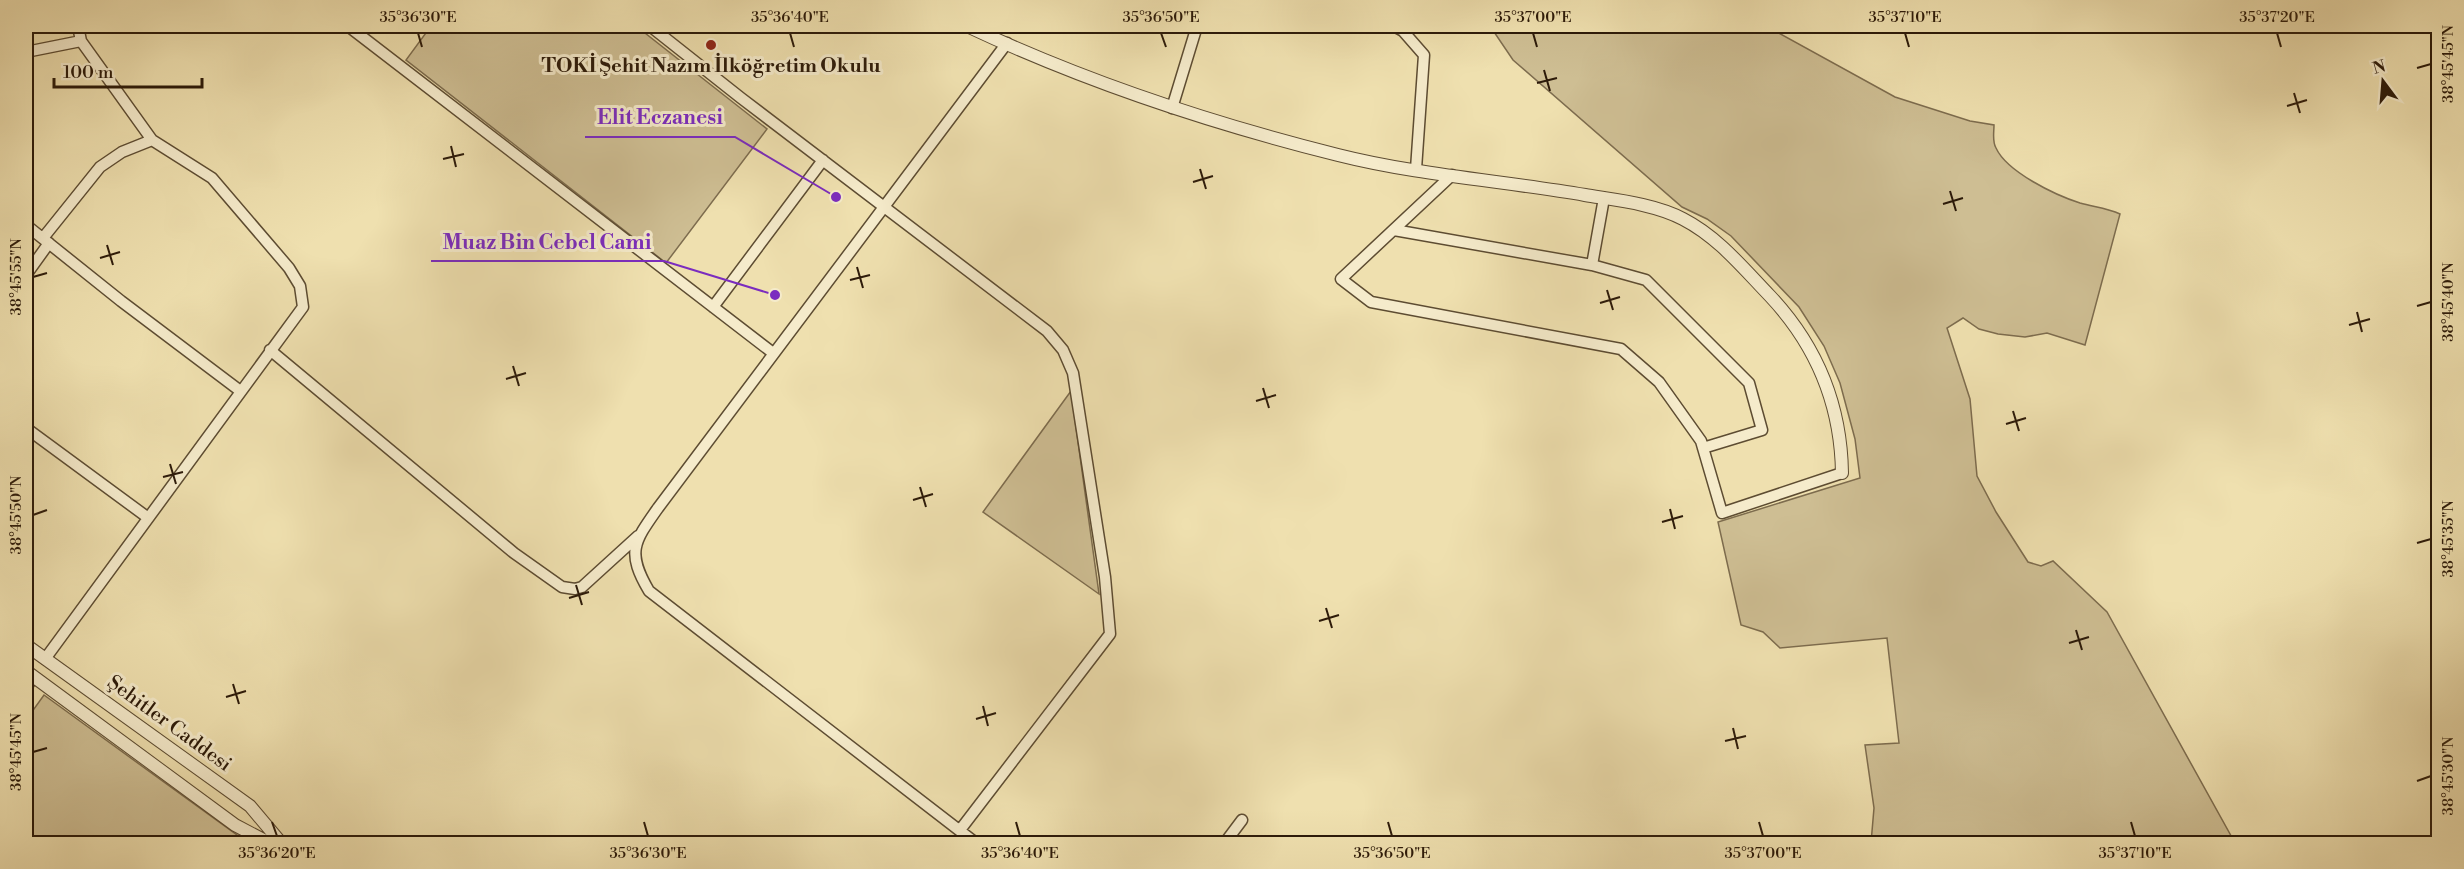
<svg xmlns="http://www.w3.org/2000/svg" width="2464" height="869" viewBox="0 0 2464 869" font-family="'Libre Bodoni',serif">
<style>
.green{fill:#cebe93;stroke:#7d6c4e;stroke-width:1.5}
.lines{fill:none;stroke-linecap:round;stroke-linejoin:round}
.minor-casing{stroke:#5d4c32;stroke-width:13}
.tertiary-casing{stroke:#5d4c32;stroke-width:14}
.minor{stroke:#f5ebcb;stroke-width:10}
.tertiary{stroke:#f5ebcb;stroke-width:12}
.ticks{fill:none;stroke:#2c1a09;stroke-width:2}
.poi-dot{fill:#8f2418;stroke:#f5ebcb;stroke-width:2}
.labels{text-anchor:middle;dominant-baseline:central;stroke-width:6;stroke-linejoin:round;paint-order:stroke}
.poi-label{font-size:20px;font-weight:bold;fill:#2c1a09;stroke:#f5ebcb}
.street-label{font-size:20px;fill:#2c1a09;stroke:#f5ebcb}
.leader{fill:none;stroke:#7b2cbf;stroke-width:2}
.callout-dot{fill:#7b2cbf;stroke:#f5ebcb;stroke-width:2}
.callout-label{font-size:21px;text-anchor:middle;font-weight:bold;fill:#7b2cbf;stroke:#f5ebcb;stroke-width:6;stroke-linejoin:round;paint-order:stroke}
.neatline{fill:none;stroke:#2c1a09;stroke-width:2}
.ticks-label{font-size:15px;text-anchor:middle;fill:#2c1a09}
</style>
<rect width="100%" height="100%" fill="#efe0af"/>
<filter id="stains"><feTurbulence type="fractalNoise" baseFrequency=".00333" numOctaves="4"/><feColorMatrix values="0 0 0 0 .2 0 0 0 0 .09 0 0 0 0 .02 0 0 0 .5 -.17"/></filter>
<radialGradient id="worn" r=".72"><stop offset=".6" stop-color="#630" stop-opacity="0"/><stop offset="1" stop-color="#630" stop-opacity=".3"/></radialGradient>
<path class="green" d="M 431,26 L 636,26 L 767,129 L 666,263 L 406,60 Z
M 1490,26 L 1766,26 L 1895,97 L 1970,121 L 1994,125 C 1994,133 1992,141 1996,148 C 2007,172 2055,195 2080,203 C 2094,207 2107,208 2120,214 L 2085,345 L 2047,333 L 2025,337 L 1998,334 L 1979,329 L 1963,318 L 1947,328 L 1970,399 L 1977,476 L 1996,512 L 2028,562 L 2041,566 L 2053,561 L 2107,612 L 2235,843 L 1871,843 L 1874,808 L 1865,745 L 1899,743 L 1887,638 L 1780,648 L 1763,632 L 1741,625 L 1718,522 L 1860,478 L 1855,439 L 1840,383 L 1824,346 L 1799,307 L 1731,236 L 1707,219 L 1682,207 L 1513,60 Z
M 1071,391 L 1099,594 L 983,512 Z
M 44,695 L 248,843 L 26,843 L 26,720 Z"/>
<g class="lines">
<defs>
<path id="minor" d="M 348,26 L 773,353
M 650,26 L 741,98 L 1047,331 L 1063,350 L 1073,373 L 1105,577 L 1110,634 L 960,830
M 1394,26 L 1403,31 L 1424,55 L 1416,169
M 26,52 L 81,41
M 1172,108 L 1197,26
M 1452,175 L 1341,279 L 1371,302 L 1621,349 L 1659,382 L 1701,441 L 1722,513 L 1842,473
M 26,225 L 121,301 L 239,390
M 1394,230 L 1592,265 L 1646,280 L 1749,383 L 1762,430 L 1703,448
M 43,238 L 100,167 L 122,152 L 152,140
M 1592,265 L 1604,198
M 26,275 L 49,243
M 713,307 L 823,160
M 270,350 L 514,553 L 562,587 L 575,589 L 582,587 L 638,536
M 26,428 L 147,517
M 45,659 L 303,307 L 300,286 L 289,268 L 212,178 L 152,140 L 81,41 L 78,26
M 26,688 L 33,677
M 977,844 L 649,591 C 626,552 634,542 658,508 L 1007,43
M 1224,844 L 1242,820"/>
<path id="tertiary" d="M 967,26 C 1086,82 1210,123 1338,155 C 1417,175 1504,181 1585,195 C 1615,200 1655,204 1683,219 C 1718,237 1743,268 1770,296 C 1817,346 1841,405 1842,473
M 26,645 L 250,806 L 282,844
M 26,671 L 235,825 L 271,844"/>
</defs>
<use href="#minor" class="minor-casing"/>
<use href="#tertiary" class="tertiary-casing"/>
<use href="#minor" class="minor"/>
<use href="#tertiary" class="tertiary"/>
</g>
<path class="ticks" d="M 418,33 L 422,47M 790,33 L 794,47M 1161,33 L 1166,47M 1533,33 L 1537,47M 1905,33 L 1909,47M 2277,33 L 2281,47M 2417,68 L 2431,64M 1544,70 L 1550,91M 1537,83 L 1557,78M 2294,93 L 2300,113M 2287,106 L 2307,100M 451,146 L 456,167M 443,159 L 464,154M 1200,169 L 1206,189M 1193,182 L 1213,176M 1950,191 L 1956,211M 1943,204 L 1963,198M 107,245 L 113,265M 100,258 L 120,252M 857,267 L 863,288M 33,277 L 47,273M 850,280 L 870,275M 1607,290 L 1613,310M 1600,303 L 1620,297M 2417,306 L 2431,302M 2357,312 L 2362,332M 2349,325 L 2370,319M 513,366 L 519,386M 506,379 L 526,373M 1263,388 L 1269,408M 1256,401 L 1276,395M 2013,411 L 2019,431M 2006,424 L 2026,418M 170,464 L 176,484M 163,477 L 183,472M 920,487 L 926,507M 913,500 L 933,494M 1670,509 L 1675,529M 33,515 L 47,510M 1662,522 L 1683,516M 2417,543 L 2431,539M 576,585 L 582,605M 569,598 L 589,592M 1326,608 L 1332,628M 1319,621 L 1339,615M 2076,630 L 2082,650M 2069,643 L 2089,637M 233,684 L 239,704M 226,697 L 246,691M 983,706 L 988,726M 976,719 L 996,713M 1733,728 L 1738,749M 1725,741 L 1746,736M 33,752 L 47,748M 2417,781 L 2431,776M 272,822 L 277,836M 644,822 L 648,836M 1016,822 L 1020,836M 1388,822 L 1392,836M 1759,822 L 1763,836M 2131,822 L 2135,836"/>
<circle class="poi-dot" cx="711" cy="45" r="6"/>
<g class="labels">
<g class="poi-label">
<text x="711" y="66">TOKİ Şehit Nazım İlköğretim Okulu</text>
</g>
<g class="street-label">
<text transform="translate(169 724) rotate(36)">Şehitler Caddesi</text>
</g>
</g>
<path class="leader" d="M836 197L735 137H585M775 295L664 261H431"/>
<g class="callout-dot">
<circle cx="836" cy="197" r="6"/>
<circle cx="775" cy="295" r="6"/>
</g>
<g class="callout-label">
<text x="660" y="124">Elit Eczanesi</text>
<text x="547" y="249">Muaz Bin Cebel Cami</text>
</g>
<rect width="2464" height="869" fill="none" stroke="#efe0af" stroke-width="66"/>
<g transform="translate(2383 81) rotate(344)" stroke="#f5ebcb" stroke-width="4.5" paint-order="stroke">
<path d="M0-4.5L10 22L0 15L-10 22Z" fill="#2c1a09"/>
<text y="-9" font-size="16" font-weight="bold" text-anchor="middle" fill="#2c1a09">N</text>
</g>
<path d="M54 78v9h148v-9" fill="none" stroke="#2c1a09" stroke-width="3"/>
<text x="63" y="78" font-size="18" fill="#2c1a09" stroke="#f5ebcb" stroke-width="4.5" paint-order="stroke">100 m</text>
<rect x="33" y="33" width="2398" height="803" class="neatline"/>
<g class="ticks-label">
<text x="418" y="22">35°36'30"E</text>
<text x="790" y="22">35°36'40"E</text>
<text x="1161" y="22">35°36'50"E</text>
<text x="1533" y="22">35°37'00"E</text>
<text x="1905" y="22">35°37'10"E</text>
<text x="2277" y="22">35°37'20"E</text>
<text transform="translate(2448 64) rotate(-90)" y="5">38°45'45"N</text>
<text transform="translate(16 277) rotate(-90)" y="5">38°45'55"N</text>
<text transform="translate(2448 302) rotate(-90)" y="5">38°45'40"N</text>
<text transform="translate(16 515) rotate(-90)" y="5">38°45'50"N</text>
<text transform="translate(2448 539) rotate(-90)" y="5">38°45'35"N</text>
<text transform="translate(16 752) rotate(-90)" y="5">38°45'45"N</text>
<text transform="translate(2448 776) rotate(-90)" y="5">38°45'30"N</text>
<text x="277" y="858">35°36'20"E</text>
<text x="648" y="858">35°36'30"E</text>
<text x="1020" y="858">35°36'40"E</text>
<text x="1392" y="858">35°36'50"E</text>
<text x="1763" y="858">35°37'00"E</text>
<text x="2135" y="858">35°37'10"E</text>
</g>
<rect width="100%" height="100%" filter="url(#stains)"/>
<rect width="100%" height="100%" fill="url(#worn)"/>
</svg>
